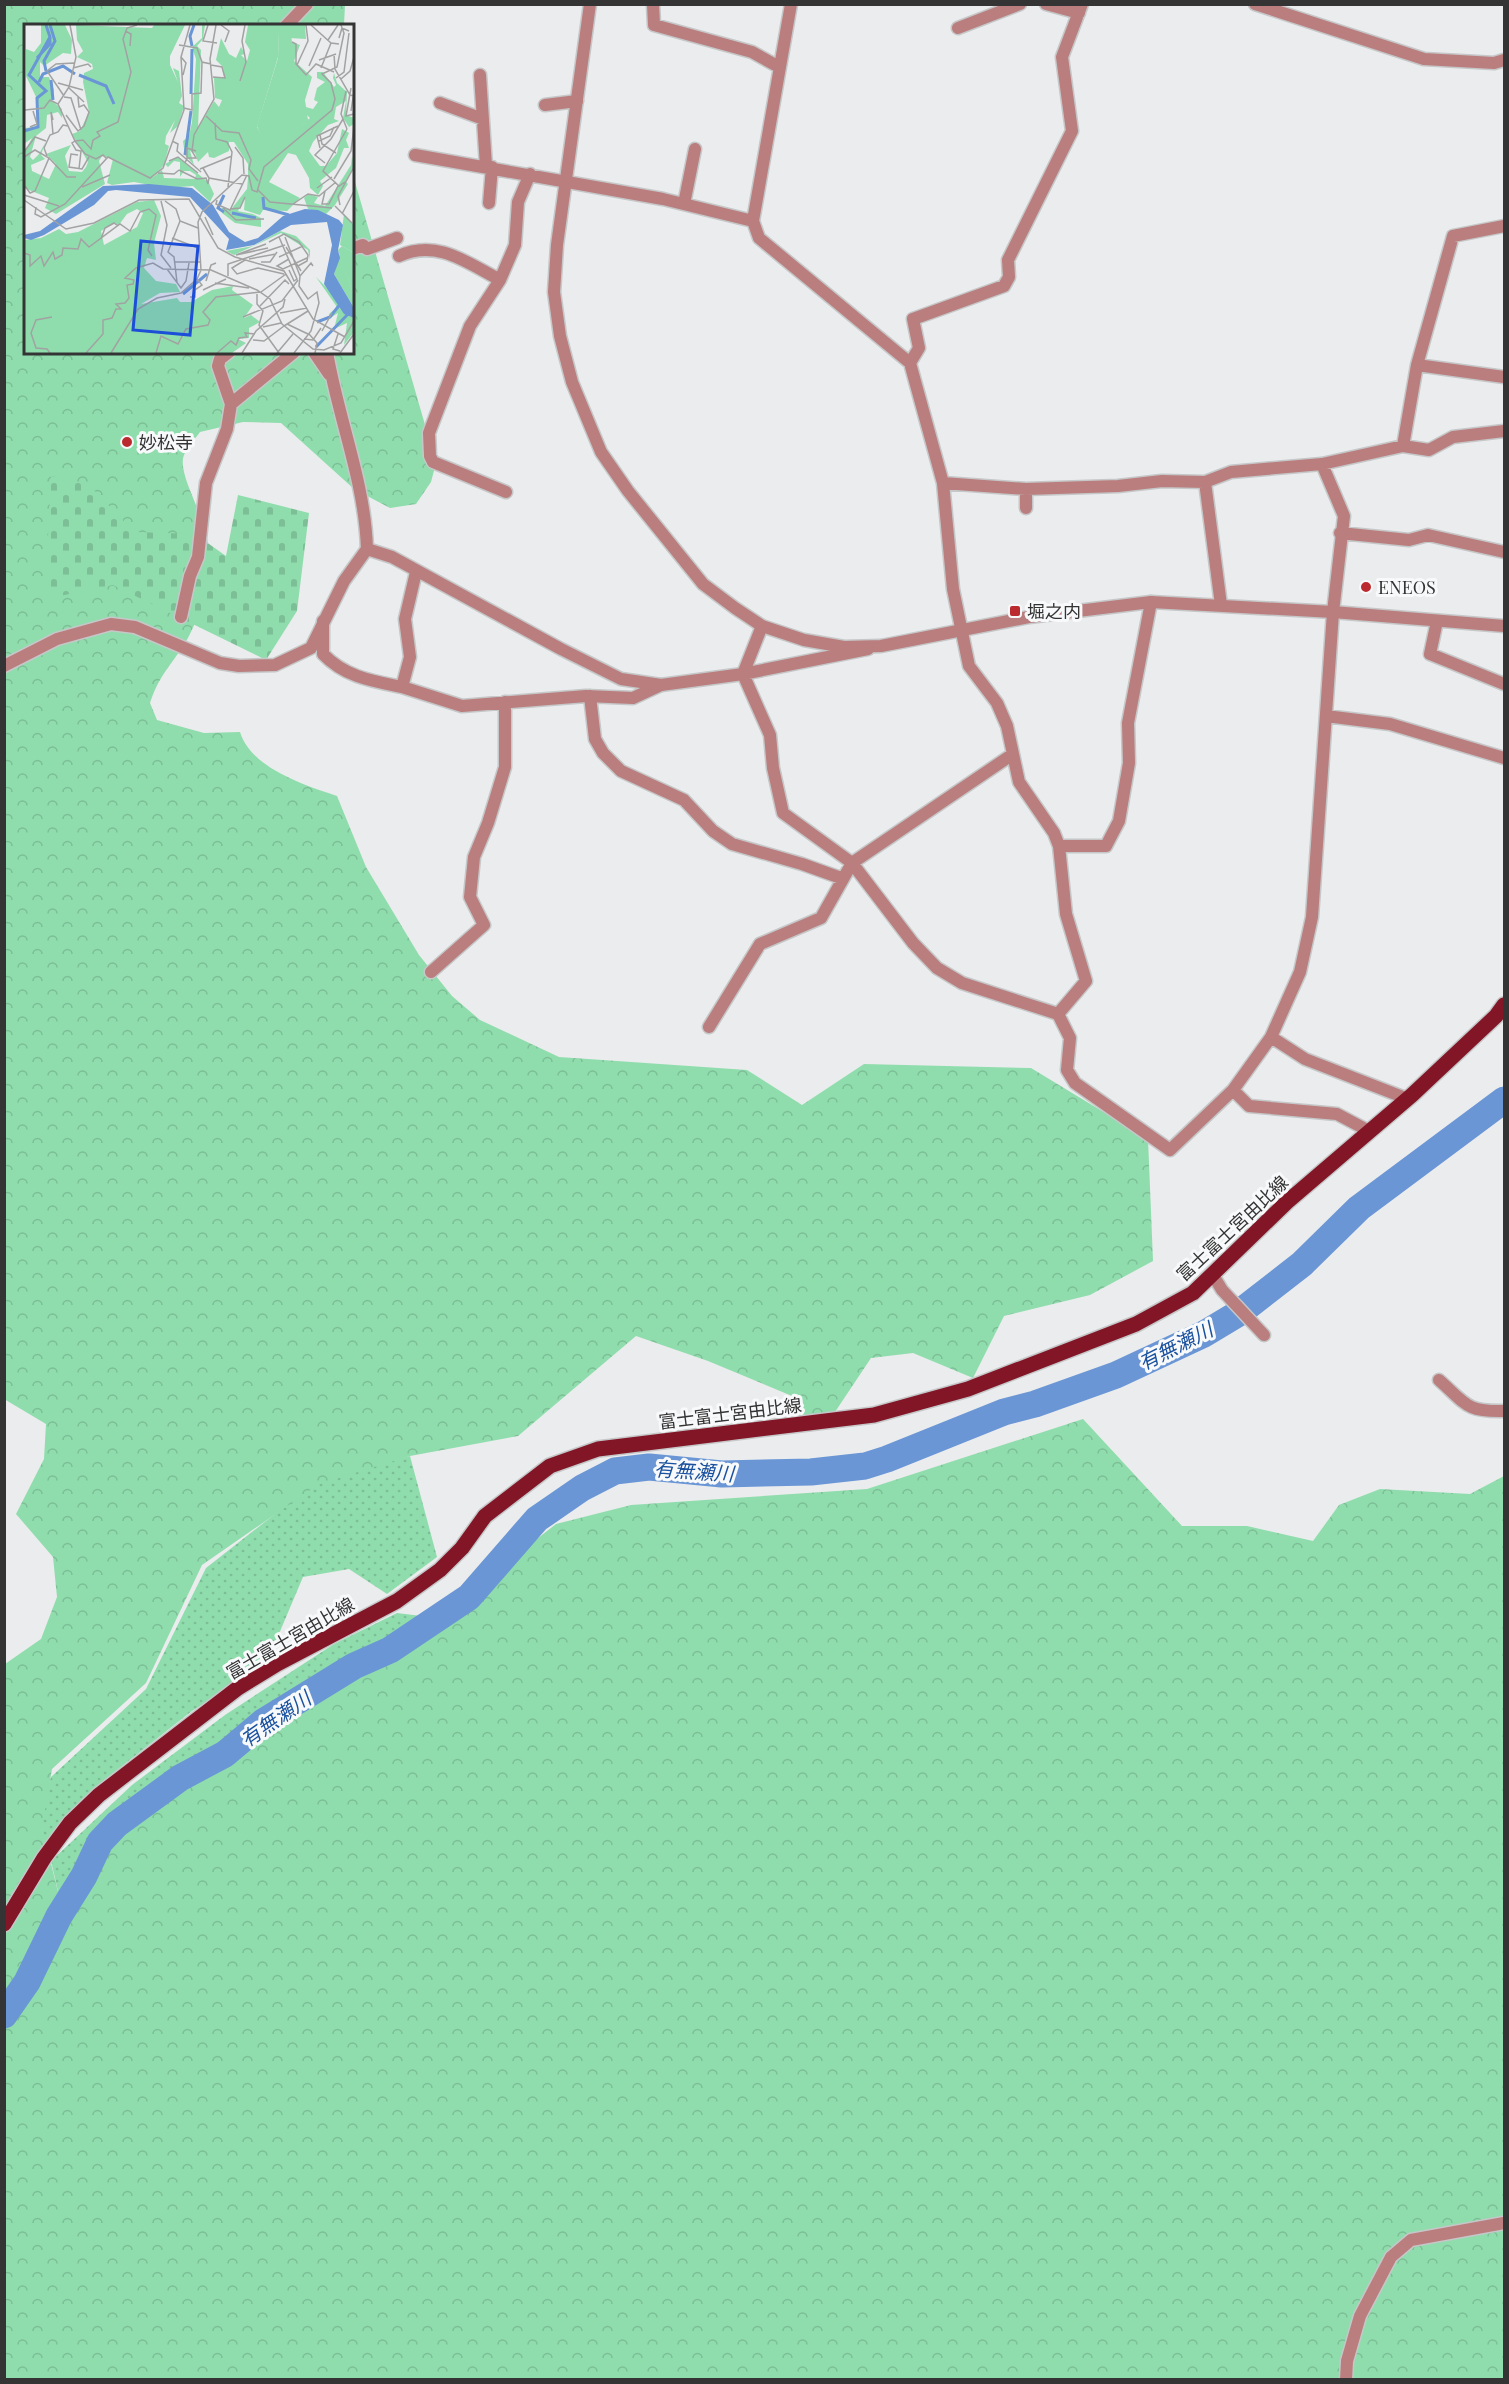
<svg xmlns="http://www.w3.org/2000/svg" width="1509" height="2384" viewBox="0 0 1509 2384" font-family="'Playfair Display','Noto Sans JP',serif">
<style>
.green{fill:url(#green-dots)}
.forest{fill:url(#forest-crowns)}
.cemetery{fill:url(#cemetery-stones)}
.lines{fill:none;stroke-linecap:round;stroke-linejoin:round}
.river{stroke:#6a96d6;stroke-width:27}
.minor-casing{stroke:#c6c7c8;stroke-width:15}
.tertiary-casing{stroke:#c6c7c8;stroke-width:15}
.primary-casing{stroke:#c6c7c8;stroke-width:18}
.minor{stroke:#ba7e7e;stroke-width:12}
.tertiary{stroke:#ba7e7e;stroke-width:12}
.primary{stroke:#821627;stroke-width:15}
.poi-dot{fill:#ba2a2e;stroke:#f8f9fa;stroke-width:2}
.labels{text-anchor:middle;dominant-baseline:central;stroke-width:6;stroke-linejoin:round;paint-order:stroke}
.poi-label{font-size:18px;fill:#343435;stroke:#f8f9fa;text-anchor:start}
.street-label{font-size:18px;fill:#343435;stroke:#f8f9fa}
.water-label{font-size:20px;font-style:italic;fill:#1a519e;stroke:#f8f9fa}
.inset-river{fill:none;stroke:#6a96d6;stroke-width:3}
.inset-road{fill:none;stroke:#a2a2a3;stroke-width:1.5}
.view{fill:#1d4ed8;fill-opacity:0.15;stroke:#1d4ed8;stroke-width:3}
.inset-edge{fill:none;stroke:#343435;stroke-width:3}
</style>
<defs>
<pattern id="green-dots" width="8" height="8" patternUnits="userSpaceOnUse" patternTransform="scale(1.5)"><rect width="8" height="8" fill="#8fddad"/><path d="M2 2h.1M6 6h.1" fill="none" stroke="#7cbe95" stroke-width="1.8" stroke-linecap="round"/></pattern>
<pattern id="forest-crowns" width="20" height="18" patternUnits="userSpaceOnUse" patternTransform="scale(1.5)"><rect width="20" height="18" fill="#8fddad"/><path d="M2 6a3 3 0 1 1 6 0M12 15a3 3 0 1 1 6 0" fill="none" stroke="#7cbe95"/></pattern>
<pattern id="cemetery-stones" width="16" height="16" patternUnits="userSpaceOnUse" patternTransform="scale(1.5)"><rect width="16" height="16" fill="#8fddad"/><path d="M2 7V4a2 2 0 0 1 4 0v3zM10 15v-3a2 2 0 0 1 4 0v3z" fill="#7cbe95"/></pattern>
</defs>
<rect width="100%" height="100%" fill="#ebeced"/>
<path class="green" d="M 410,1456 L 437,1557 L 387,1594 L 349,1569 L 303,1577 L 270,1655 L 247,1676 L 192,1711 L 103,1781 L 49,1852 L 37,1820 L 51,1777 L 146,1689 L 206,1568 L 321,1478 Z
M 397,1613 L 438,1618 L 418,1627 L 384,1655 L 353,1658 L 247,1722 L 143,1815 L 61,1904 L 51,1861 L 132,1785 L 225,1715 L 334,1644 Z"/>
<path class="forest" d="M 5,5 L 345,5 L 344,25 L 26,26 L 26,352 L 352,352 L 353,175 L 436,463 L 431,482 L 416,504 L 390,508 L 354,489 L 281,423 L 243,422 L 200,432 C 195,439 187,447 184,455 C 176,474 208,519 208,547 C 207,580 205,605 189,636 C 175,662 160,672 150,703 L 157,720 L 204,733 L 240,732 C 251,768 304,785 337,796 L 366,867 L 419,955 L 452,996 L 480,1020 L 559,1057 L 747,1070 L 802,1105 L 864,1064 L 1031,1068 L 1148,1139 L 1153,1261 L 1090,1295 L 1004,1316 L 973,1378 L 913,1353 L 871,1358 L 835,1412 L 800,1416 L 792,1396 L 708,1361 L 636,1336 L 518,1436 L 410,1456 L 319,1484 L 202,1565 L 146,1683 L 52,1769 L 42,1827 L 61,1904 L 112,1842 L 217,1753 L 246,1723 L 277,1700 L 349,1659 L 388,1655 L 556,1524 L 631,1505 L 867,1489 L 1083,1419 L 1182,1526 L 1247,1526 L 1313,1541 L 1339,1505 L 1380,1489 L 1470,1494 L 1504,1476 L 1504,2379 L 5,2380 L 5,1664 L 41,1639 L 57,1597 L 53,1557 L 16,1514 L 44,1459 L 46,1424 L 4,1399 Z"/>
<path class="cemetery" d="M 51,476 L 89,485 L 134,532 L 195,534 L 226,556 L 238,495 L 309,513 L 297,611 L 266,660 L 113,585 L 45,599 Z"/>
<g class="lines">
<path class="river" d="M 4,2015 L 27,1982 L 59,1916 L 84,1876 L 100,1842 L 117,1824 L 180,1778 L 225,1754 L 263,1722 L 354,1666 L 390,1650 L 469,1597 L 537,1519 L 582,1488 L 615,1471 L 649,1467 L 722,1474 L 811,1472 L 865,1466 L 887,1459 L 1004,1412 L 1035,1404 L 1116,1375 L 1204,1334 L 1239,1313 L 1302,1264 L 1359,1208 L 1504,1100"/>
<defs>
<path id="minor" d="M 653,4 L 654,25 L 752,52 L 779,67
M 791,4 L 753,221 L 759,238 L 910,363 L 943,483 L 953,589 L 969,666 L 997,703 L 1007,726 L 1019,782 L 1054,833 L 1059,846 L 1066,914 L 1086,981 L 1058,1014
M 1046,4 L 1079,13
M 1255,4 L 1424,59 L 1494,63 L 1504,60
M 286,26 L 307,4
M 958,28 L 1020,4
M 480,75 L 486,166
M 440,103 L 483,119
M 545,105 L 577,101
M 415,155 L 663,199 L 753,221
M 489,203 L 492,167
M 684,204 L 695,149
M 352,249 L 363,245 L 367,249 L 397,238
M 399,256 C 437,239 466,262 500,280
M 314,352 L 329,374
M 327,352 C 338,418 365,482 367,549
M 910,363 L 919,348 L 913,319 L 1004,286 L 1009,277 L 1008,260 L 1072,131 L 1062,57 L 1082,4
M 1417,365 L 1504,377
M 231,404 L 294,352
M 1403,446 L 1417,365 L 1453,236 L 1504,226
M 1205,482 L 1221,605
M 943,483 L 1026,489 L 1118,486 L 1162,481 L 1205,482 L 1231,472 L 1322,464 L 1403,446 L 1429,450 L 1453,437 L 1504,431
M 506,492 L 433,462 L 430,456 L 429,433 L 470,326 L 500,280 L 515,245 L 518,202 L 530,174
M 1026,508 L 1026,489
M 1340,533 L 1409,540 L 1428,535 L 1504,552
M 416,572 L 405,619 L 410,657 L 402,687 L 462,706 L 586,696 L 633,698 L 661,685
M 181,617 L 190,576 L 198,557 L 206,483 L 227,429 L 231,404 L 218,366 L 220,359 L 229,352
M 323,621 L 323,654 C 345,677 372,681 402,687
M 1437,621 L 1430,654 L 1504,684
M 762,626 L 743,674 L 770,735 L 773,768 L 783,813 L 852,863 L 913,943 L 937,968 L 962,983 L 1058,1014 L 1070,1038 L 1067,1070 L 1075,1083 L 1170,1150 L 1233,1090 L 1271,1037 L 1300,972 L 1312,917 L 1333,612 L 1344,516 L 1322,464
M 743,674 L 868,649
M 590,696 L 595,739 L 603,753 L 621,771 L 684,800 L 713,831 L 732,844 L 802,864 L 841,878
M 1326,716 L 1390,724 L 1504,758
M 1059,846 L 1106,846 L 1119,821 L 1129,763 L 1128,723 L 1151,602
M 431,972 L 484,925 L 470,897 L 474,857 L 488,823 L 505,767 L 505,702
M 709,1027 L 760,944 L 821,918 L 852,863 L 1013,754
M 1271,1037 L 1305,1059 L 1408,1099
M 1233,1090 L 1249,1106 L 1337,1114 L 1369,1131
M 1213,1275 L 1222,1290 L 1264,1335
M 1439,1380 C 1466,1404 1466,1412 1504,1411
M 1346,2380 L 1347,2361 L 1360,2316 L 1391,2257 L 1411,2240 L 1504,2223"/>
<path id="tertiary" d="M 590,4 L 557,245 L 554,292 L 560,336 L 572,382 L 601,452 L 628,491 L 703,584 L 735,608 L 762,626 L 804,640 L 844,647 L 881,646 L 1029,617 L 1151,602 L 1333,612 L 1504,626
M 4,666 L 57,639 L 111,624 L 135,627 L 220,663 L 239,666 L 275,665 L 311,648 L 344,581 L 367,549 L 392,557 L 561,649 L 621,679 L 661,685 L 743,674"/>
<path id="primary" d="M 4,1924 L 44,1858 L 70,1823 L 99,1795 L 238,1688 L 277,1664 L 397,1601 L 440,1570 L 462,1548 L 485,1516 L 550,1466 L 598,1449 L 874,1415 L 968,1389 L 1136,1324 L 1193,1293 L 1287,1202 L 1412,1095 L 1496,1016 L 1504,1005"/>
</defs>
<use href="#minor" class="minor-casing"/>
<use href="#tertiary" class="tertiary-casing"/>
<use href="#primary" class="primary-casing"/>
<use href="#minor" class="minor"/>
<use href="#tertiary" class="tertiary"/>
<use href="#primary" class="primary"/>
</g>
<g class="poi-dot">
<circle cx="127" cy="442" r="6"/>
<circle cx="1366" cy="587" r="6"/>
<rect x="1009" y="605" width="12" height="12" rx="3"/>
</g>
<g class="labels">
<g class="poi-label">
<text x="139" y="442">妙松寺</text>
<text x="1378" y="587">ENEOS</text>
<text x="1027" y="611">堀之内</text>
</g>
<g class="street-label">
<text transform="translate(1232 1228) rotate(-43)">富士富士宮由比線</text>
<text transform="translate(730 1413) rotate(-7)">富士富士宮由比線</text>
<text transform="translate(290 1638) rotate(-30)">富士富士宮由比線</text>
</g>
<g class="water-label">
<text transform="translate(1175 1345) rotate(-27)">有無瀬川</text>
<text transform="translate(694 1470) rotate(4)">有無瀬川</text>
<text transform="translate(275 1718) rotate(-35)">有無瀬川</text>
</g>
</g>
<g transform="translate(24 24)">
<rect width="330" height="330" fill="#ebeced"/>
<path d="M 255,1 L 266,1 L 268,18 L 276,21 L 270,37 L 288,53 L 281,76 L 284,96 L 251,122 L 240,120 L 233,102 L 254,34 ZM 198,184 L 229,190 L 237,194 L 237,203 L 211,199 L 198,189 ZM 320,190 L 330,201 L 330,229 L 316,221 ZM 316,229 L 330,272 L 330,284 L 310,250 ZM 45,234 L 91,244 L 86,275 L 93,292 L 65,329 L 20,329 L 11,325 L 0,284 L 0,248 Z" fill="#8fddad"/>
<path d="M 17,1 L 41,1 L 48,16 L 47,30 L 39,29 L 20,42 L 16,38 L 16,53 L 25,53 L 30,66 L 28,77 L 38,85 L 38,94 L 34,88 L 23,91 L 22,104 L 12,112 L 6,133 L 9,136 L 15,130 L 21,119 L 17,131 L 21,135 L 7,141 L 8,147 L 25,155 L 32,140 L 22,130 L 47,121 L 41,132 L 45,147 L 58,148 L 62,143 L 64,138 L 48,110 L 56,107 L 65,88 L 59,58 L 60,49 L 69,45 L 68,40 L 53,33 L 59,27 L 53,16 L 52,1 L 128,4 L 130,1 L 161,1 L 146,32 L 146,41 L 154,58 L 149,44 L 155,47 L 158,72 L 155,79 L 160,82 L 154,102 L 146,109 L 151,96 L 142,112 L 141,120 L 145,122 L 140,141 L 128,154 L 138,146 L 140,154 L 171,155 L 172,151 L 166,147 L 160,147 L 156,153 L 156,138 L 150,137 L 144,143 L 141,140 L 154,133 L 185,159 L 190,170 L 186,178 L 169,162 L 142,164 L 110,158 L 88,161 L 83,159 L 89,135 L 78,132 L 75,137 L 81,160 L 32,190 L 21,184 L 25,174 L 0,164 L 0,129 L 8,114 L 0,120 L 0,104 L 13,103 L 15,100 L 14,77 L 2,52 L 2,25 L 10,28 L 17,19 ZM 178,1 L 181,1 L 179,15 L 173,22 L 177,26 L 174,104 L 190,77 L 195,83 L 198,76 L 191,74 L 190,53 L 200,54 L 199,43 L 192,36 L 197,14 L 205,30 L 212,34 L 217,23 L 221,30 L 217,31 L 223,37 L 226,26 L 221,18 L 224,1 L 256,1 L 255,6 L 261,7 L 263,1 L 281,1 L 282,15 L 265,14 L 265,34 L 261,10 L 255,8 L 254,33 L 233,103 L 241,118 L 247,112 L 253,80 L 256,84 L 250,98 L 251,121 L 286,94 L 281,89 L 270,96 L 279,76 L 280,63 L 271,87 L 282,56 L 280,50 L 285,55 L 278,82 L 289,85 L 294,78 L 290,76 L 293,64 L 301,58 L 293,54 L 293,48 L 299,48 L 310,63 L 312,61 L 309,54 L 310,49 L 313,59 L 323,68 L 322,91 L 330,94 L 330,100 L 325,103 L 319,94 L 322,77 L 312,83 L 310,95 L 315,97 L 304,101 L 289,118 L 285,127 L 296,142 L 302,142 L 313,129 L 318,105 L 325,109 L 322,116 L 325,124 L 320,124 L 312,144 L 296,157 L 299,162 L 294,171 L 286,164 L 285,154 L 272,131 L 264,129 L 245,158 L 276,174 L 263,187 L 239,186 L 236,191 L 220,186 L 221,174 L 214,187 L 205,188 L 223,165 L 224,154 L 224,140 L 210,118 L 205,118 L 205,127 L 190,134 L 185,133 L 184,128 L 174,138 L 171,129 L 166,127 L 170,141 L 161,131 L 159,117 L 165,112 L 168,98 L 172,35 L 168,23 L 178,14 ZM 252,63 L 245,81 L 255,68 L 256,74 L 250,79 L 243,104 L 240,106 L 245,68 ZM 328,132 L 330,142 L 322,158 L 324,160 L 311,181 L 302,190 L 284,185 L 280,174 L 284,170 L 294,173 L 290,179 L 301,182 L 327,141 ZM 130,176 L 137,192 L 130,219 L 132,236 L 123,234 L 120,244 L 132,257 L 152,260 L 156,268 L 136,269 L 117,280 L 153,274 L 156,278 L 167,278 L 188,266 L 209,262 L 208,266 L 229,281 L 220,294 L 227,291 L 236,298 L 225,304 L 225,314 L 214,315 L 222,319 L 208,329 L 54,329 L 68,320 L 78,307 L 71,300 L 92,290 L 82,278 L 64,285 L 72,266 L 89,247 L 55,241 L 45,234 L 41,237 L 42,250 L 50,254 L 27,248 L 24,255 L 0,250 L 0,216 L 17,214 L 35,205 L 42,210 L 54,208 L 113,178 ZM 113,185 L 119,189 L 113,203 L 80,221 L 77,207 L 91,199 L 94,202 L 103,190 ZM 256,207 L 272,212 L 286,226 L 286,235 L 284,226 L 257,209 L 210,231 L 202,227 L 229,222 ZM 318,222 L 330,229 L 330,272 L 314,226 ZM 292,253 L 307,268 L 320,289 L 330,294 L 330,308 L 320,321 L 323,299 L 310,305 L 314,289 L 306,294 L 305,290 L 313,283 ZM 62,257 L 68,260 L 61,267 L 57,264 L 38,275 L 28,272 L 38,270 L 47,261 L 63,264 ZM 0,265 L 15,278 L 31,280 L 14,279 L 4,274 L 1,277 L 5,286 L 19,292 L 31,284 L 22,293 L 26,294 L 27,310 L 18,298 L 12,298 L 8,310 L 13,324 L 27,329 L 0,329 ZM 67,265 L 57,287 L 69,298 L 64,300 L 51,285 Z" fill="#8fddad" fill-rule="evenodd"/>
<path d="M 125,160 L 168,164 L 189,181 L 205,208 L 221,218 L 234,214 L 259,192 L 281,185 L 294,186 L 315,196 L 319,201 L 314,226 L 316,234 L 310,250 L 330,284 L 330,294 L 320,290 L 300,260 L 308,221 L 303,198 L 267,201 L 230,221 L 202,226 L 205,215 L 166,173 L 92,166 L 84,167 L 70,181 L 20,211 L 7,216 L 0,214 L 0,211 L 16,207 L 79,162 Z" fill="#6a96d6"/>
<path class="inset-river" d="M 168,22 L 166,12 L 170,1M 13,34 L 26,20 L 26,13M 22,47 L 20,37 L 31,17 L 26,1M 55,51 L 82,62 L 90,80M 27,56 L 29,76M 15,58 L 19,50 L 39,42 L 51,50M 167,70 L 168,25M 0,107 L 14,103 L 13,74 L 22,67 L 5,51 L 26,13 L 22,1M 161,131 L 167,87M 200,171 L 194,184 L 200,188M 239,173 L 240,184 L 265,191M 208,189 L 232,194M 159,270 L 183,250M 293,298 L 306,293 L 317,279M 292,323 L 326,288"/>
<path class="inset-road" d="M 184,1 L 179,17 L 193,19M 197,1 L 205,7 L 201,18M 287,1 L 307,19 L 315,20M 101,7 L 107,10 L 106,22M 315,14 L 318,4 L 325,7M 304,16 L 314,1M 268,18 L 272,20 L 272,40 L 282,51 L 292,40 L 310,48M 155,21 L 173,24 L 178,38 L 187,40M 0,25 L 0,60M 310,30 L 311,45 L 326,71 L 330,72M 157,33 L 162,39 L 159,51M 295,36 L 312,30M 187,41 L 198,43 L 201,54 L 189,53M 273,41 L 284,17 L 282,1M 285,42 L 297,14M 49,44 L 64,40 L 67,43M 297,44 L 307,19M 312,54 L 320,48 L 325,9M 317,55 L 326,47 L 330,33M 216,57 L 222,38 L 218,17 L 221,1M 34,59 L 59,66M 0,64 L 0,87M 45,64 L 60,78M 327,64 L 322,92 L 330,90M 322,67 L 317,90 L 323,105M 40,72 L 23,47 L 32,40 L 50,39M 40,73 L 47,74 L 57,106M 34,80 L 45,63 L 52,33 L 46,1M 160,84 L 168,86 L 168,70 L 177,69 L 178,38M 1,86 L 20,84 L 26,76 L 34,80 L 51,117 L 61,130 L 72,135 L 79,131 L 82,134M 327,87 L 330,67M 42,91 L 54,107 L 60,102 L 65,88 L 60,81 L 55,83 L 54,73M 182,92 L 198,107 L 215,109 L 227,136 L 225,145 L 234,157M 29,96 L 27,88 L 29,110M 191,99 L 192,115 L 203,118 L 208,128 L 204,163M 6,103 L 13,100 L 9,87M 296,111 L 298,120 L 312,129M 51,117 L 59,116 L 67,125 L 69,116 L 76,112 L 73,108 L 94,98 L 107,48 L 99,15 L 103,4 L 113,1M 51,117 L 48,119 L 52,126 L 57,127 L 55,145M 148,117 L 154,120 L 153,127 L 177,148M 295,117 L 306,112 L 310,103M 211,123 L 219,134 L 220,150M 296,124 L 293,112 L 314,102M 0,128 L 11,113 L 22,117M 54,131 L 47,130 L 45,143 L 58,145 L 65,133M 23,132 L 20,124 L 26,111 L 34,108 L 39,101 L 44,102M 0,133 L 11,126 L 25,134 L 11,167 L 6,169 L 1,162M 25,134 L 43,153 L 52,153M 163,134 L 163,124 L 172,127M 145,137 L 154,133 L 174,149M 161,139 L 163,134 L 172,134 L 168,127 L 170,111 L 190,75 L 186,35 L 192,1M 301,139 L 291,131 L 307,115 L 319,95M 179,144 L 185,154 L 218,160M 176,145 L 208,132M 155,146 L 173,155 L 182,154 L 184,160 L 185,154M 134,149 L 150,150 L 155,146M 310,155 L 327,127 L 330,102M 321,158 L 315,162 L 299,147 L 323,105M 58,163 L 86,151M 293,164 L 308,153M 234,166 L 246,178 L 308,184M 301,167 L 298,180 L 305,180M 0,171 L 35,182M 0,176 L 42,205 L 70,199 L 115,176 L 165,175 L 194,224 L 211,233 L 260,247 L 289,295 L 321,313M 193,176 L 192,180 L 206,186 L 223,151M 137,177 L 143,201 L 137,231 L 147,244M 141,177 L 152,185 L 156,197 L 174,204M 269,180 L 284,170 L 295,172 L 312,158M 305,180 L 314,162M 316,181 L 314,172 L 330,143M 311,182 L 328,199M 12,183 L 11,190 L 17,193 L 41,180 L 84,133 L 126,154 L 139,144 L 160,86 L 157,33 L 166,1M 199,184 L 212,196 L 240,195M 206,185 L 216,184 L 221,173M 318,190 L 330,167M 181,193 L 189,211M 255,213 L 273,255 L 270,257 L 265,246M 261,213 L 276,252 L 275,262 L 284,275 L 293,268 L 295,279 L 287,307 L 270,329M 148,214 L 174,224M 77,215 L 81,204 L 90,199 L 94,202M 245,218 L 260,210 L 275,218 L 284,231 L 283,237 L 274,242M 242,220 L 212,231 L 244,224M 262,223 L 277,247M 0,229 L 6,231 L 6,242 L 17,232 L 20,242 L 29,228 L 31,235 L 38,231 L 39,224 L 54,225 L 57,215 L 65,223 L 96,200 L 106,207 L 116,188 L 125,185 L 132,191 L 124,226 L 128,232M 255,233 L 279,222M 225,235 L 252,230M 265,235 L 253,242 L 259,245 L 283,234M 221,236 L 208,244 L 213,250 L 234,244 L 260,250M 151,238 L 176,238M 237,238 L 246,238 L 253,228M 143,245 L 157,264 L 162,257 L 165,239M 204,252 L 204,240 L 261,221M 276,252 L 287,239 L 289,242M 182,257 L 187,241 L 192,239M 153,258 L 150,233 L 144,228 L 156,197M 191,259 L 225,264M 179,266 L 202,255M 237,268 L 262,250M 233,270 L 233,280 L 239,287 L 235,301 L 255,329M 166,273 L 171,273 L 171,266 L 178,261 L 173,255M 236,282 L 261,256 L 265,260M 256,289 L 283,284M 219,293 L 258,277 L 274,256M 263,300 L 284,310M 260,302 L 284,287M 239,303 L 257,299M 298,307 L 308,289M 285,310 L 293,319 L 291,329M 314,310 L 309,325 L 316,327M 280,315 L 289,316 L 297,304M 229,316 L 240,317 L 260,302M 26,329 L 23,325 L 12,324 L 7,309 L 12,296 L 28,293M 62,329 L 79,310 L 79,296 L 88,294 L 92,285 L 97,285 L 92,280 L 101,279 L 105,274 L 103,261 L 109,260 L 110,256 L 101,254 L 112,244 L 129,239 L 139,245 L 187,246 L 233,266 L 246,275 L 258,300 L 289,325 L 300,326 L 317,319 L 330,297M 87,329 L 114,285 L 133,274 L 157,269 L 173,255 L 177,246 L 174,198 L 178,188 L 218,151 L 225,152 L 228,166 L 233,168 L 240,143 L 308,86 L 311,75 L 307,59 L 298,50 L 313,43 L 320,9 L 317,1M 132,329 L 137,312 L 154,320 L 162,305 L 184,301 L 186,296 L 179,288 L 192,273 L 236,268M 193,329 L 207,317 L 212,321 L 215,314 L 223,313 L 221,309 L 231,310M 218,329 L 232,307 L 259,283 L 261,275M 253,329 L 269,310M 316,329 L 330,310"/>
<path class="view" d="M 117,217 L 174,222 L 166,311 L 109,306 Z"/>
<rect width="330" height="330" class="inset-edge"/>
</g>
<rect width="1509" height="2384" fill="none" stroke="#343435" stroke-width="12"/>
</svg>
